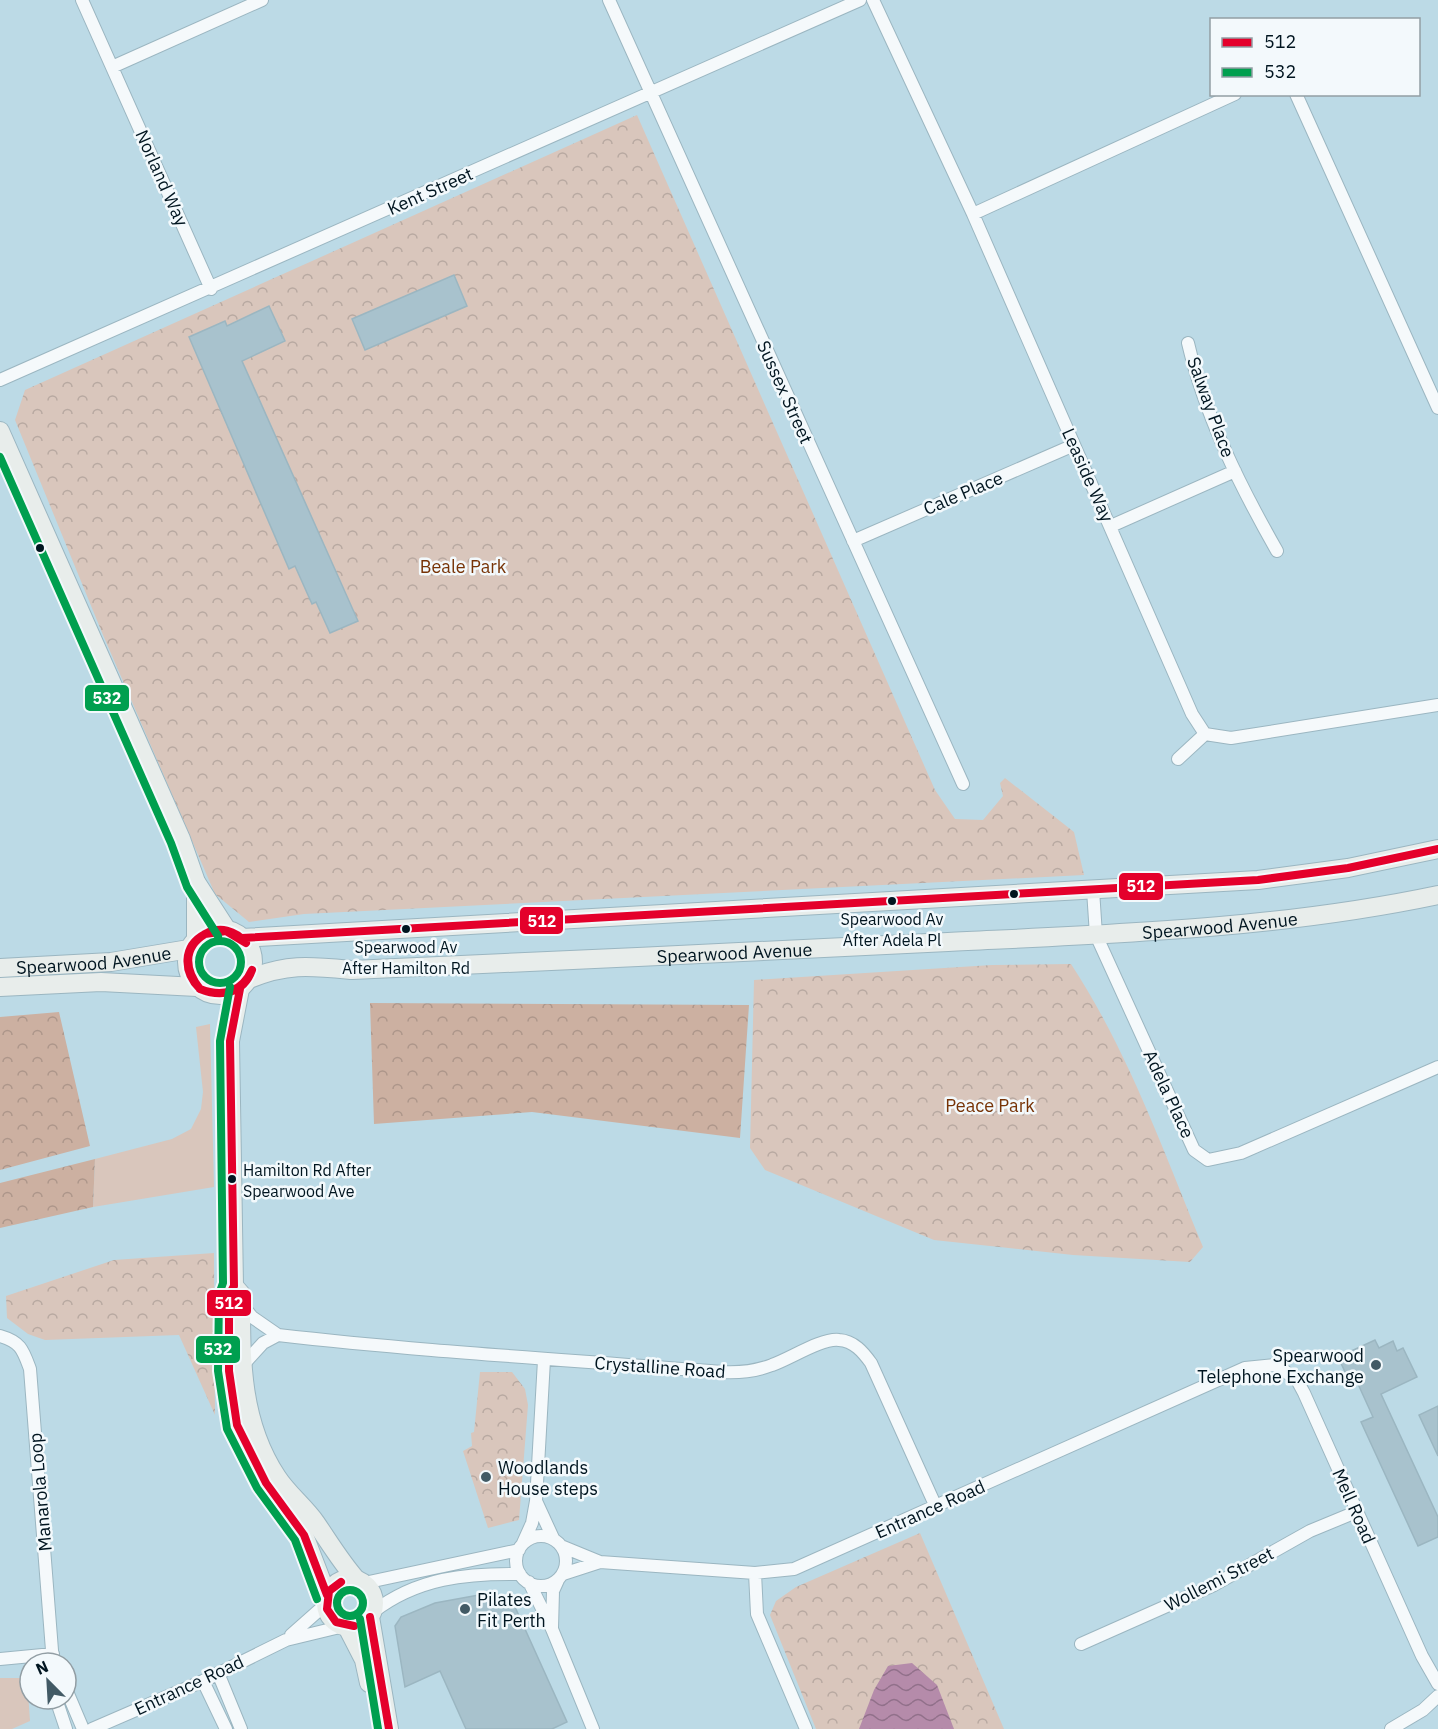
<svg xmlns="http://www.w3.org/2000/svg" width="1438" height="1729" viewBox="0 0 1438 1729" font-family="'IBM Plex Sans',sans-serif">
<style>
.grass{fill:#d9c6bc}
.forest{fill:url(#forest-crowns)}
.park{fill:url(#park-crowns)}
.water{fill:url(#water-waves)}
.building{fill:#a8c2cd;stroke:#9bb6c1;stroke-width:1.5}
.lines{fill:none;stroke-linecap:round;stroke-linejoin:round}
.minor-casing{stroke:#9bb6c1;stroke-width:14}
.secondary-casing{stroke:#9bb6c1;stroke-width:20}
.minor{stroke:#f5f9fb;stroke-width:12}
.secondary{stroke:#e8edeb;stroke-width:18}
.bus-1-casing{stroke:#f3f9fc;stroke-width:12}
.bus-2-casing{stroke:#f3f9fc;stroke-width:12}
.bus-1{stroke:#e4002b;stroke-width:8}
.bus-2{stroke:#009f4f;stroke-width:8}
.bus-dot{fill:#001520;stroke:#f3f9fc;stroke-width:2}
.poi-dot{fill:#425a65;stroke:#f3f9fc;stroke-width:2}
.labels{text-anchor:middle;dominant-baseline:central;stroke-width:5;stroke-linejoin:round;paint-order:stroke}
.bus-label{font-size:16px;fill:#001520;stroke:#f3f9fc}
.street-label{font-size:18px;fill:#001520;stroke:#f3f9fc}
.park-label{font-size:18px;fill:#773306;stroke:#f3f9fc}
.poi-label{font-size:18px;fill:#001520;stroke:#f3f9fc;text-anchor:start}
.line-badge{stroke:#f3f9fc;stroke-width:2}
.badge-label{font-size:16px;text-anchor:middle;font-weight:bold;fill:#fff}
</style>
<defs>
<pattern id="forest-crowns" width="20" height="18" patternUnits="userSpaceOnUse" patternTransform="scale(1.5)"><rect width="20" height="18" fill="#ccb0a1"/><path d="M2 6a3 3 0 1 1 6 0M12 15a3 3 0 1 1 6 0" fill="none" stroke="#ad968a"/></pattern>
<pattern id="park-crowns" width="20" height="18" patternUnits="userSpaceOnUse" patternTransform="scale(1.5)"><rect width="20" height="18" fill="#d9c6bc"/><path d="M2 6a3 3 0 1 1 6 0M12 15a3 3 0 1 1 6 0" fill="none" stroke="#b8a9a1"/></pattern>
<pattern id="water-waves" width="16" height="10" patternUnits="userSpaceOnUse" patternTransform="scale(1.5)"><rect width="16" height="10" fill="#b58baa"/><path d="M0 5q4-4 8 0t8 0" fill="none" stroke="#91708a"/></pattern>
</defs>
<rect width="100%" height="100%" fill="#bcdae6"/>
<path class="grass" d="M 210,1024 L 214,1187 L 93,1207 L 95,1159 L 172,1139 L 191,1129 L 201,1109 L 203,1092 L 196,1027 Z
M 0,1678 L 27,1678 L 30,1721 L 12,1729 L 0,1729 Z"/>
<path class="forest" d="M 370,1003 L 749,1005 L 740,1138 L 532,1112 L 374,1124 Z
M 59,1012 L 90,1146 L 0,1170 L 0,1017 Z
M 95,1159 L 93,1207 L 0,1228 L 0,1183 Z"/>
<path class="park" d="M 637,115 L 935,790 L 955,819 L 983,820 L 1003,796 L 1000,783 L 1005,778 L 1074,832 L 1084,875 L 304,914 L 249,922 L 215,894 L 103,635 L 15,420 L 25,390 Z
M 1071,964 C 1128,1051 1163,1150 1203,1247 L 1190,1262 L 1073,1255 L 934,1240 L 765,1170 L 750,1148 L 754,980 L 992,965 Z
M 214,1253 L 215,1415 L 179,1335 L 45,1340 L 28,1334 L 7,1318 L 6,1296 L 114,1260 Z
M 480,1372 L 512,1372 L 525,1389 L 528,1405 L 519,1520 L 488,1528 L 463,1451 L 472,1446 L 471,1433 L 474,1432 Z
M 920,1533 L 1004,1729 L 816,1729 L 770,1615 L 776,1601 L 796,1587 Z"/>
<path class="water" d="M 912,1663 L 937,1685 L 954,1729 L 859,1729 L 874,1690 L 888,1666 Z"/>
<path class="building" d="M 454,275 L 467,306 L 365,350 L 352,319 Z
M 269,306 L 285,341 L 242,361 L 358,621 L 330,633 L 316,602 L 312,604 L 295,566 L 289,569 L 189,337 L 225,321 L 227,326 Z
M 1375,1340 L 1379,1348 L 1393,1341 L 1397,1351 L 1403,1348 L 1417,1377 L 1381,1394 L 1438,1517 L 1438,1537 L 1418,1546 L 1361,1422 L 1373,1417 L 1353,1373 L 1347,1376 L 1338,1357 Z
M 1438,1406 L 1438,1456 L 1419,1415 Z
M 495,1592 L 515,1607 L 567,1722 L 552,1729 L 466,1729 L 440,1671 L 405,1687 L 395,1626 L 401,1617 L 435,1603 Z"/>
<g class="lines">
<defs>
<path id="minor" d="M 82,0 L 211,289
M 609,0 L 963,784
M 873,0 L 973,214 L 1192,714 L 1205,734 L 1231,738 L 1438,705
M 112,67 L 262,0
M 1296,94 L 1438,408
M 973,214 L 1235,94
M 1188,343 C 1205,416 1240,486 1277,551
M 0,380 L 860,0
M 1111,526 L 1235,471
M 853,541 L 1074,445
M 1178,759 L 1205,734
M 1093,890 L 1096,935 L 1194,1150 L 1208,1160 L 1241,1153 L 1438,1067
M 241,1303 L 252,1317 L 278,1335 C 426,1352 574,1360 722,1372 C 739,1373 756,1371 772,1365 C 790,1359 821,1338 839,1340 C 854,1341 863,1352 871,1363 L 936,1507
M 0,1336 C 21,1342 23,1350 30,1369 L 53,1663
M 243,1365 L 263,1343 L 278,1335
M 536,1501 L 553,1538
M516 1561a25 25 0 1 1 50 0a25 25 0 1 1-50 0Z
M 523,1543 L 532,1523 L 536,1501 L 544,1360
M 561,1546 L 600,1562
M 755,1573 L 757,1614 L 806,1729
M 563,1574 L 600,1562 L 755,1573 L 794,1569 L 1245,1368 L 1276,1365 L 1297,1380 L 1304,1393 L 1422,1656 L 1438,1684
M 529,1582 L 552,1629 L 593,1729
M 364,1583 L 519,1550
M 373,1612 C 417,1578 466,1573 520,1574
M 552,1628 L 553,1591 L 558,1580
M 291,1635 L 326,1604
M 1081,1644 L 1214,1585 L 1310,1531 L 1356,1512
M 0,1659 L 53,1654
M 218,1673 L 241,1729
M 203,1681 L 226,1729
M 66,1689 L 83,1729
M 56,1699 L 66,1729
M 92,1729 L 203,1681 L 286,1640 L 344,1626
M 1391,1729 L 1423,1710 L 1438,1696"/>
<g id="secondary">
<path d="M 0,431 L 181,839 L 196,882 L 227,930"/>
<circle cx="220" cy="962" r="33"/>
<path d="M 242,938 L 1258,880 L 1348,868 L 1438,849"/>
<path d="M 196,939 L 196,882"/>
<path id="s1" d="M 0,968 L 111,962 L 189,949"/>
<path id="s2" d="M 247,980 C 286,963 311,966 352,970 C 551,961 749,952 948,942 C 1112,934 1277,929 1438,895"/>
<path d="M 0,987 L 101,982 L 197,987"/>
<path d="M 240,989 L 230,1041 L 234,1286 L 229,1295 L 229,1371 L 237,1425 L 266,1483 L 304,1535 L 327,1595"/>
<path d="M 234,1286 L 241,1294 C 241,1359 240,1421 277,1477 C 288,1494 305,1507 316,1523 C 329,1542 341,1562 356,1579"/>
<circle cx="350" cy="1603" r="24"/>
<path d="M 370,1617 L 389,1729"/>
<path d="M 347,1627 L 364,1660 L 369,1683"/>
</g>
</defs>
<use href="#minor" class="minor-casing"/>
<use href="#secondary" class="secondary-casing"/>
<use href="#minor" class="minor"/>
<use href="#secondary" class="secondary"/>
<defs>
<path id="bus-1" d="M 205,934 C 220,926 235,930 246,943
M 205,934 L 226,931 L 246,943
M 242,938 L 1258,880 L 1348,868 L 1438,849
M 200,989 C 223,998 242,992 252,970
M 200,989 C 222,998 244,993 252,970
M 200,989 C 183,972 182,946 205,934
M 200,989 C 185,970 182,948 205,934
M 240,989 L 230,1041 L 234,1286 L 229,1295 L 229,1371 L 237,1425 L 266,1483 L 304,1535 L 327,1595
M 341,1582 L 329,1591 L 327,1609 L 336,1622 L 354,1626
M 370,1617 L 389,1729"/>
<path id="bus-2" d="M 0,457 L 171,843 L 187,887 L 218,936
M199 962a21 21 0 1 1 42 0a21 21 0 1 1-42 0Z
M 230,987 L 220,1041 L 223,1283 L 219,1294 L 218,1371 L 227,1429 L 257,1488 L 295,1540 L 317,1599
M337 1603a13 13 0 1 1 26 0a13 13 0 1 1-26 0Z
M 360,1619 L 378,1729"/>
</defs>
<use href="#bus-1" class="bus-1-casing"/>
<use href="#bus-2" class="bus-2-casing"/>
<use href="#bus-1" class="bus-1"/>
<use href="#bus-2" class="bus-2"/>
</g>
<g class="bus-dot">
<circle cx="40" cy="548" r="5"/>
<circle cx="1014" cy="894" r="5"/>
<circle cx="892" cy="901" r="5"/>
<circle cx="406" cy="929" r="5"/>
<circle cx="232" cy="1179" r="5"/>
</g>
<g class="poi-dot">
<circle cx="1376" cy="1365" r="6"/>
<circle cx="486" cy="1477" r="6"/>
<circle cx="465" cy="1609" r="6"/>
</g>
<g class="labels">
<g class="bus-label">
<text x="892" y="919">Spearwood Av<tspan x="892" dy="21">After Adela Pl</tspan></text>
<text x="406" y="947">Spearwood Av<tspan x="406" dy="21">After Hamilton Rd</tspan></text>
<text x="243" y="1170" text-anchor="start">Hamilton Rd After<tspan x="243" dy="21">Spearwood Ave</tspan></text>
</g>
<g class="street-label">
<text transform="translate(162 178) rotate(66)">Norland Way</text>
<text transform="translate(430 191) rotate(-24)">Kent Street</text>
<text transform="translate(785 392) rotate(66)">Sussex Street</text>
<text transform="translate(1211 407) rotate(70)">Salway Place</text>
<text transform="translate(1088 475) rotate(66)">Leaside Way</text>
<text transform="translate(963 493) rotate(-23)">Cale Place</text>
<text stroke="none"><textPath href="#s2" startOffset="976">Spearwood Avenue</textPath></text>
<text stroke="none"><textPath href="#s2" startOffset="490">Spearwood Avenue</textPath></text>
<text stroke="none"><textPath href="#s1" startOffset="94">Spearwood Avenue</textPath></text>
<text transform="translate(1169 1094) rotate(65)">Adela Place</text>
<text transform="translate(660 1367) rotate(4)">Crystalline Road</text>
<text transform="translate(40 1492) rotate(-95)">Manarola Loop</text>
<text transform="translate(1354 1506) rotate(66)">Mell Road</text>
<text transform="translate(930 1509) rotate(-24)">Entrance Road</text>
<text transform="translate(1219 1579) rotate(-27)">Wollemi Street</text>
<text transform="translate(189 1685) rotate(-25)">Entrance Road</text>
</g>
<g class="park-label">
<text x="463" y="566">Beale Park</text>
<text x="990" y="1105">Peace Park</text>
</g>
<g class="poi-label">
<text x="1364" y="1355" text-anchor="end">Spearwood<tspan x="1364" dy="21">Telephone Exchange</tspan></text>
<text x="498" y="1467">Woodlands<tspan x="498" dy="21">House steps</tspan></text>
<text x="477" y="1599">Pilates<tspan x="477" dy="21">Fit Perth</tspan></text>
</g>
</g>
<g class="line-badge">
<rect x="84" y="684" width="46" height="28" rx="6" fill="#009f4f"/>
<rect x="1118" y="872" width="46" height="29" rx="6" fill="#e4002b"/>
<rect x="519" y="906" width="45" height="29" rx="6" fill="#e4002b"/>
<rect x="206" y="1289" width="46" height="28" rx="6" fill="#e4002b"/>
<rect x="195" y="1335" width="46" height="29" rx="6" fill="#009f4f"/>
</g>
<g class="badge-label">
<text x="107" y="704">532</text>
<text x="1141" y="892">512</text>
<text x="542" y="927">512</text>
<text x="229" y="1309">512</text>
<text x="218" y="1355">532</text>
</g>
<rect x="1210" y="18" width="210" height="78" fill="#f3f9fc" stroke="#929ea4" stroke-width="1.5"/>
<rect x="1222" y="38" width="30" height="9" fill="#e4002b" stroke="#929ea4" stroke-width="1.5"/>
<text x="1264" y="48" font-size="18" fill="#001520">512</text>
<rect x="1222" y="68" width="30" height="9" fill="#009f4f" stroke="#929ea4" stroke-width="1.5"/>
<text x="1264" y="78" font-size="18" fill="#001520">532</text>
<g transform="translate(48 1681) rotate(336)"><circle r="28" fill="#f3f9fc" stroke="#929ea4" stroke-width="1.5"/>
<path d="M0-4.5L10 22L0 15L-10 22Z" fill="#425a65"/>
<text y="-9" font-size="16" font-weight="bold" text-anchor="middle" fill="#001520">N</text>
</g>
</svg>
